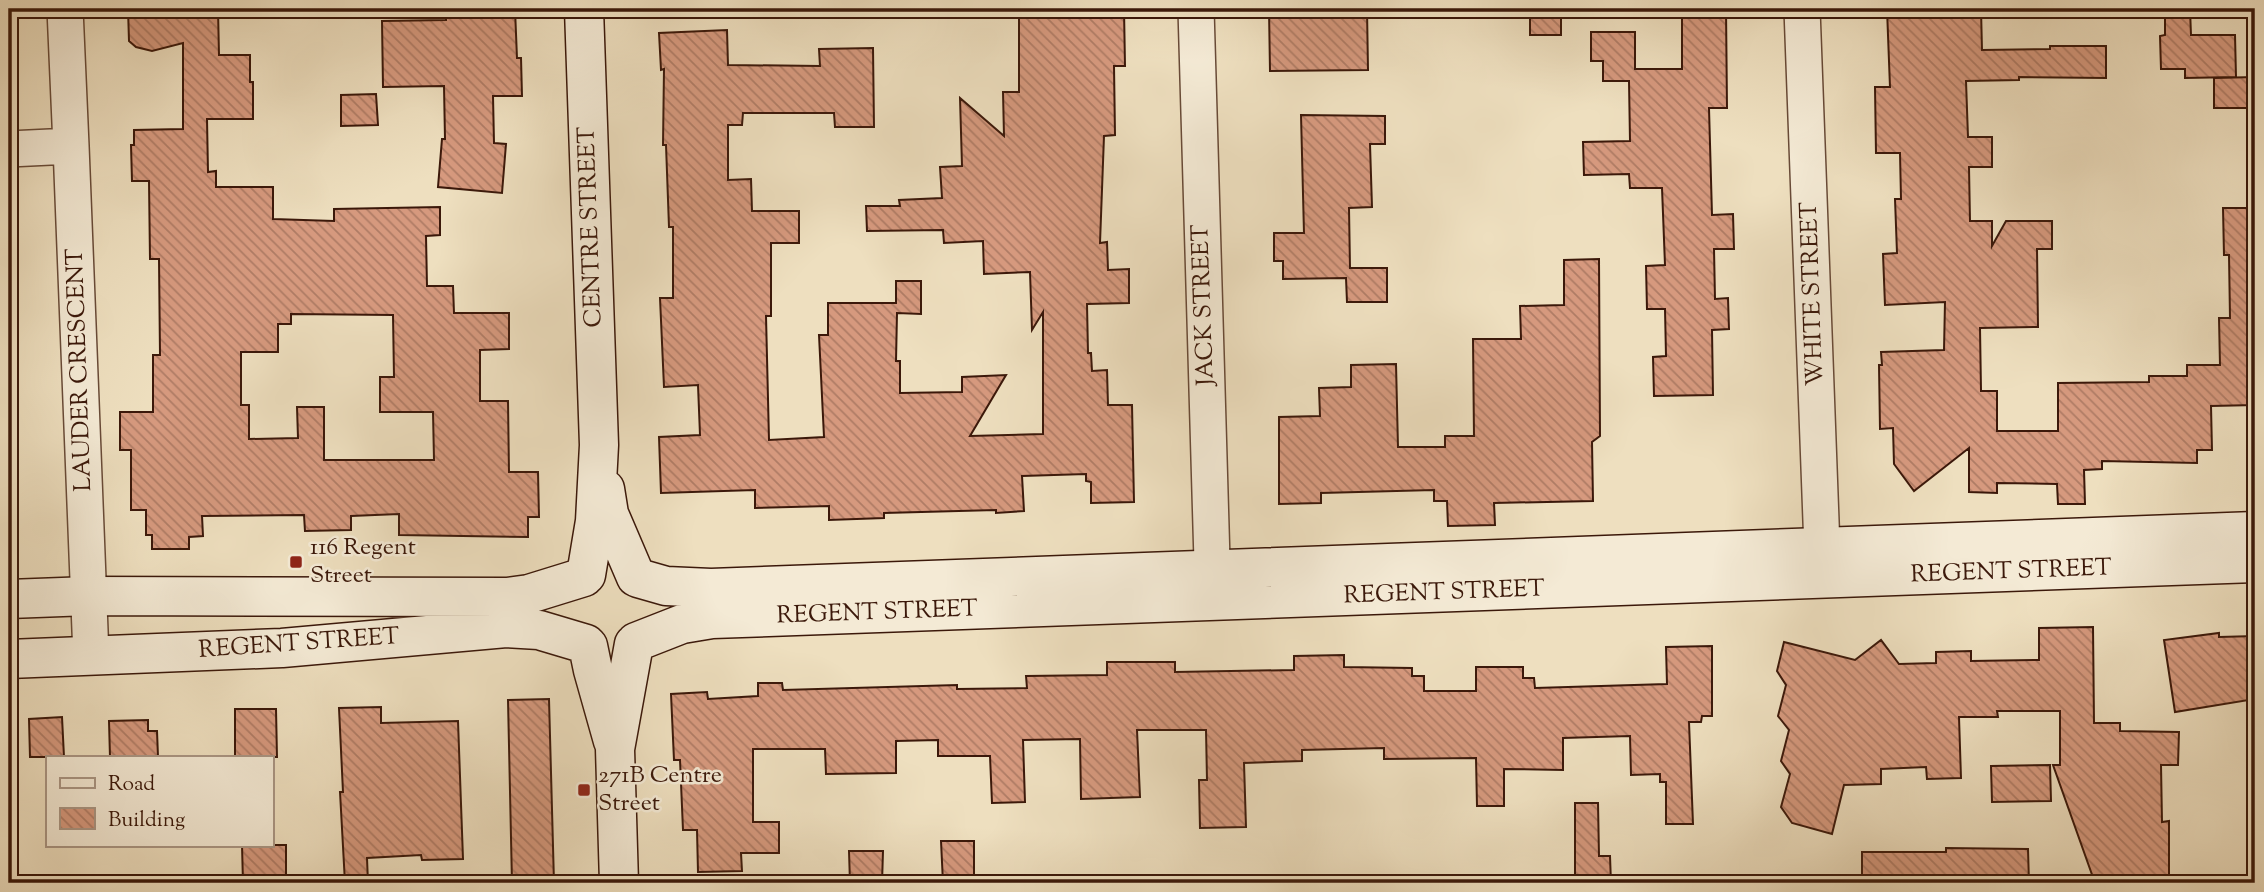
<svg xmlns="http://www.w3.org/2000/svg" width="2264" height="892" viewBox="0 0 2264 892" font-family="'Sorts Mill Goudy',serif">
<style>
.building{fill:url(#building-back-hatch);stroke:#3b180a;stroke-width:2;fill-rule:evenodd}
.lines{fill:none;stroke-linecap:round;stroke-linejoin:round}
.street-casing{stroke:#684a37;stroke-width:38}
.secondary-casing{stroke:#3b180a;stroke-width:41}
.street{stroke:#f4ead5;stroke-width:35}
.secondary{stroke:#f4ead5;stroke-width:38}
.poi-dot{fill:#8f2418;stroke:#f4ead5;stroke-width:2.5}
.labels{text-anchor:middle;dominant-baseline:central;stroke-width:5;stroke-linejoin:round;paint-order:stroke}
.street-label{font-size:24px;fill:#3b180a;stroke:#f4ead5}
.poi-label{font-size:24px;fill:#3b180a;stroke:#f4ead5;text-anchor:start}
</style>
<defs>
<pattern id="building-back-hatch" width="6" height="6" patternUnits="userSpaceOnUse" patternTransform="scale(1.75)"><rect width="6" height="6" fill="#d6997e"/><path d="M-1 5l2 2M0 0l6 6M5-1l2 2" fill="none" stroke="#af7c65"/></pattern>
</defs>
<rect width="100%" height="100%" fill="#eedfbf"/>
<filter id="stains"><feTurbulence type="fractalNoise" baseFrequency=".00286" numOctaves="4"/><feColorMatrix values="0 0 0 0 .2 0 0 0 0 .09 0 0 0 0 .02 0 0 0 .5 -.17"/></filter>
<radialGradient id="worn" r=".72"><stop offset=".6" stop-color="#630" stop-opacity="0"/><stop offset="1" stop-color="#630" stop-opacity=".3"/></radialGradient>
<path class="building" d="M 128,9 L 218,9 L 219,55 L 250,55 L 250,82 L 253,82 L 253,119 L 207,119 L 208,172 L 216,171 L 216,187 L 273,187 L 273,219 L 334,221 L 334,209 L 440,207 L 440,235 L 426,236 L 427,286 L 453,286 L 454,313 L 509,313 L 509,349 L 480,350 L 480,401 L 508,401 L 509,472 L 538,472 L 539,517 L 528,517 L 528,537 L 399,535 L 399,514 L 351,516 L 351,530 L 305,531 L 304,515 L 202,516 L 203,536 L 189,537 L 189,549 L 152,549 L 152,535 L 146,535 L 146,510 L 131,510 L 131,450 L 120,450 L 120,412 L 153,412 L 153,355 L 160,355 L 159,259 L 150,259 L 149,181 L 132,181 L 131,145 L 134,145 L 134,130 L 183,129 L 183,43 L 152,51 L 136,47 L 129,41 ZM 291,314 L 393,315 L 394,377 L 380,377 L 380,412 L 433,412 L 434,460 L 324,460 L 324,407 L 297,407 L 298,438 L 249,439 L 249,405 L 241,405 L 241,352 L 278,352 L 278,324 L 291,324 Z
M 446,9 L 515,9 L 517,58 L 521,58 L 522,96 L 493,96 L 494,143 L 506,144 L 502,193 L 438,187 L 442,139 L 445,139 L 444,86 L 383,87 L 382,21 L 446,20 Z
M 1124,9 L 1125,66 L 1114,66 L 1115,135 L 1104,136 L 1100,243 L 1107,242 L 1108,270 L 1129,269 L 1129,303 L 1087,304 L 1088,353 L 1091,353 L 1092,371 L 1107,370 L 1108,405 L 1132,405 L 1134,502 L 1091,503 L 1091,482 L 1086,481 L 1086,474 L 1022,476 L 1024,511 L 996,513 L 996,510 L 884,513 L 884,518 L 829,520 L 829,506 L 755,508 L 755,490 L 661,493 L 659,437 L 700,435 L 698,385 L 664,387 L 660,298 L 673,298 L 673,227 L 669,227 L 666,145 L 663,145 L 664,69 L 661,70 L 659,33 L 727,30 L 728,65 L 820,66 L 819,49 L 873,48 L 874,127 L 835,127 L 834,113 L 743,113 L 742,125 L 728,125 L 728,180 L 751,179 L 752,211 L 799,211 L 799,243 L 771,243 L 771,316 L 766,316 L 769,440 L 824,437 L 819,335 L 828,335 L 828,303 L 896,303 L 896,281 L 921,281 L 921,314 L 897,313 L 896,361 L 900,361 L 900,393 L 962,392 L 962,377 L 1006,375 L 970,436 L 1043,434 L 1043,312 L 1032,330 L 1030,272 L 984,274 L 983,241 L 944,243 L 943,230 L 867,231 L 866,206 L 900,206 L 899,200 L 942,198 L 940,167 L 962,166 L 960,98 L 1004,136 L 1003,92 L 1019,92 L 1019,15 L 1032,15 L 1032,11 Z
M 1269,9 L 1367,9 L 1368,70 L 1270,71 Z
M 1682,9 L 1726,9 L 1727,108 L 1709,108 L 1712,215 L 1733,214 L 1734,249 L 1714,249 L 1715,299 L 1728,298 L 1729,329 L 1712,330 L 1713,395 L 1654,396 L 1653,357 L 1666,356 L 1665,309 L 1647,309 L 1646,266 L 1665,265 L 1662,188 L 1630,188 L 1629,174 L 1584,175 L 1583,142 L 1630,141 L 1629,81 L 1603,81 L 1603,61 L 1591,61 L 1591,32 L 1635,32 L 1635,69 L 1682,69 Z
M 1887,9 L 1981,9 L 1982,50 L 2050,49 L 2050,46 L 2106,46 L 2106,78 L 2019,77 L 2019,80 L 1966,81 L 1968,137 L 1992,137 L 1992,167 L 1969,167 L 1970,221 L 1992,221 L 1992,246 L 2006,221 L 2052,221 L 2052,249 L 2037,249 L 2038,327 L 1980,328 L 1981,391 L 1997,391 L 1997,431 L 2058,431 L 2058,383 L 2149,382 L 2149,376 L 2187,376 L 2187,365 L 2220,365 L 2219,318 L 2230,318 L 2229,255 L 2224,255 L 2223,208 L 2252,208 L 2253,283 L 2255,283 L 2255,405 L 2211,406 L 2212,450 L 2197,450 L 2197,463 L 2102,461 L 2102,469 L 2084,470 L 2085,504 L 2058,504 L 2057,484 L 1997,483 L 1997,493 L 1969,492 L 1969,448 L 1914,491 L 1894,464 L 1893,428 L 1880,429 L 1879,365 L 1882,365 L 1881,352 L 1944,350 L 1945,302 L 1885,305 L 1883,254 L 1897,253 L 1895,199 L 1901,199 L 1900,153 L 1876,153 L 1875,87 L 1890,87 Z
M 2165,9 L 2190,9 L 2191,35 L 2235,35 L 2236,77 L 2185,78 L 2185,69 L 2161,69 L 2160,36 L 2165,35 Z
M 1561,10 L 1561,35 L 1530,35 L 1530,11 Z
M 2255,77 L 2255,108 L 2214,108 L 2214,78 Z
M 376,94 L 378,125 L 341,126 L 341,95 Z
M 1301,115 L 1385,116 L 1385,144 L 1370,144 L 1372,207 L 1349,208 L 1350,268 L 1387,268 L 1387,302 L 1347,302 L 1346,278 L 1283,279 L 1283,261 L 1274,261 L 1274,233 L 1304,233 Z
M 1599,259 L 1600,436 L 1592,442 L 1593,501 L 1494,503 L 1495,525 L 1448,526 L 1447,501 L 1434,501 L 1434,490 L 1321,493 L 1321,503 L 1279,504 L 1279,417 L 1320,416 L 1319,388 L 1351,387 L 1351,365 L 1396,364 L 1398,447 L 1445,447 L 1445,436 L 1474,436 L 1473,339 L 1521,339 L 1520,306 L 1564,305 L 1564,260 Z
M 2093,627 L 2094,723 L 2120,723 L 2120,731 L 2179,732 L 2178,765 L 2161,765 L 2162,822 L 2169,821 L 2169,883 L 2095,883 L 2053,765 L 2060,765 L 2060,711 L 1997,711 L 1998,717 L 1959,717 L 1961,778 L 1927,779 L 1926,767 L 1881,769 L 1881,784 L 1844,785 L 1832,834 L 1792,823 L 1781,807 L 1790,774 L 1781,761 L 1789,730 L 1778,716 L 1786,685 L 1777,671 L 1784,642 L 1855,660 L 1881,640 L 1899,664 L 1936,663 L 1936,652 L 1971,651 L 1971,661 L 2039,660 L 2039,628 Z
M 2219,633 L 2219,637 L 2255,636 L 2255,699 L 2175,712 L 2164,640 Z
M 1712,646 L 1712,716 L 1702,716 L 1701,722 L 1689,722 L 1693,824 L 1666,824 L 1666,782 L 1660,782 L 1660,774 L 1631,775 L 1630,736 L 1563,738 L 1563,770 L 1504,769 L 1504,806 L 1477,806 L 1476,758 L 1384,759 L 1384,748 L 1302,750 L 1302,761 L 1244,763 L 1246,827 L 1200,828 L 1199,780 L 1207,780 L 1206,730 L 1137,730 L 1140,797 L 1081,799 L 1080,739 L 1023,740 L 1025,802 L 992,803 L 990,756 L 938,756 L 938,740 L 896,741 L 896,773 L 826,774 L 825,749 L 753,749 L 753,822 L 779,822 L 779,853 L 741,853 L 742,871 L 698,872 L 697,830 L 683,830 L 680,760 L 674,760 L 671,694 L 707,692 L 708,699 L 758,696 L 758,683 L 782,683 L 783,690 L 957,685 L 957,689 L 1027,688 L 1026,676 L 1107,675 L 1107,662 L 1175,662 L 1175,672 L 1294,670 L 1294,656 L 1344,655 L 1344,667 L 1412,668 L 1412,676 L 1424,676 L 1424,691 L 1476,691 L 1476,667 L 1523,667 L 1523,678 L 1534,678 L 1535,688 L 1667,684 L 1666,647 Z
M 549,699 L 554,883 L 512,883 L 508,700 Z
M 381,707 L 381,723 L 458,721 L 463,859 L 422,860 L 421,855 L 367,858 L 368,883 L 345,883 L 340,792 L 343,792 L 339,708 Z
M 235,709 L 276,709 L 277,757 L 235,757 Z
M 62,717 L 64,757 L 30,757 L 29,719 Z
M 148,720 L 148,731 L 157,731 L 158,757 L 110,757 L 109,721 Z
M 2050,765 L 2051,801 L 1992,802 L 1991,766 Z
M 1575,803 L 1598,803 L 1599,856 L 1610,856 L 1611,883 L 1575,883 Z
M 941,841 L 974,841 L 974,883 L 943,883 Z
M 242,845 L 286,845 L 286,883 L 243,883 Z
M 1946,848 L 2028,849 L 2029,883 L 1862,883 L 1862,852 L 1946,852 Z
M 849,851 L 883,851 L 882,883 L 850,883 Z"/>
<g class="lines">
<defs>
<path id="street" d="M 65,9 L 71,146
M 1196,9 L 1213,596
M 1802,9 L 1823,575
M 9,149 L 71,146 L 91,656"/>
<path id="secondary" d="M 584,9 L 599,445 L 595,521 L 586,575
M 605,489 L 609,514 L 636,577
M 638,578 L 666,586 L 711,588 L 2255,531
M 9,599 L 89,596 L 507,597 L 529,594 L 584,577
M 636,642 L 682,624 L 712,619 L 2255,563
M 588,646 L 593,670 L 613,741
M 9,659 L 282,648 L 506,628 L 539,630 L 586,644
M 619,883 L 615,749 L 634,644"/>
</defs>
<use href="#street" class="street-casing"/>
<use href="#secondary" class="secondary-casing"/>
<use href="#street" class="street"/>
<use href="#secondary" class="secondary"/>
</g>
<g class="poi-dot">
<rect x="289" y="555" width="14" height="14" rx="3.5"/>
<rect x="577" y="783" width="14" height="14" rx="3.5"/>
</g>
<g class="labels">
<g class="street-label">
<text transform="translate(591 227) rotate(-92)">CENTRE STREET</text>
<text transform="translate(1813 294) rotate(-92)">WHITE STREET</text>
<text transform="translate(1204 305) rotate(-92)">JACK STREET</text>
<text transform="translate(80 370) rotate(-92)">LAUDER CRESCENT</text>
<text transform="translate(2011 572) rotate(-2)">REGENT STREET</text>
<text transform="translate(1444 593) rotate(-2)">REGENT STREET</text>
<text transform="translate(877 613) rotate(-2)">REGENT STREET</text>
<text transform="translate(299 644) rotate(-4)">REGENT STREET</text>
</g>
<g class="poi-label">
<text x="310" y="548">116 Regent<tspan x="310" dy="28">Street</tspan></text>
<text x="598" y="776">271B Centre<tspan x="598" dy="28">Street</tspan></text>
</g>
</g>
<rect width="2264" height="892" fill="none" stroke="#eedfbf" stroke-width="35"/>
<rect x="10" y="10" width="2243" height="871" fill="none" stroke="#3b180a" stroke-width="3.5"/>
<rect x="18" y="18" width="2229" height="857" fill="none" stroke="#3b180a" stroke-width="2"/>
<rect x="46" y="756" width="228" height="91" fill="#f4ead5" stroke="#aa9684" stroke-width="2"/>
<rect x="60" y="778" width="35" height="10" fill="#f4ead5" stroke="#aa9684" stroke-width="2"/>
<text x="108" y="790" font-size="21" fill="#3b180a">Road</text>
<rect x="60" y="808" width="35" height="21" fill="url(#building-back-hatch)" stroke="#aa9684" stroke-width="2"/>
<text x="108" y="826" font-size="21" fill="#3b180a">Building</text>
<rect width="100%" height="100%" filter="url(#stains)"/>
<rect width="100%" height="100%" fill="url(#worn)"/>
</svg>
